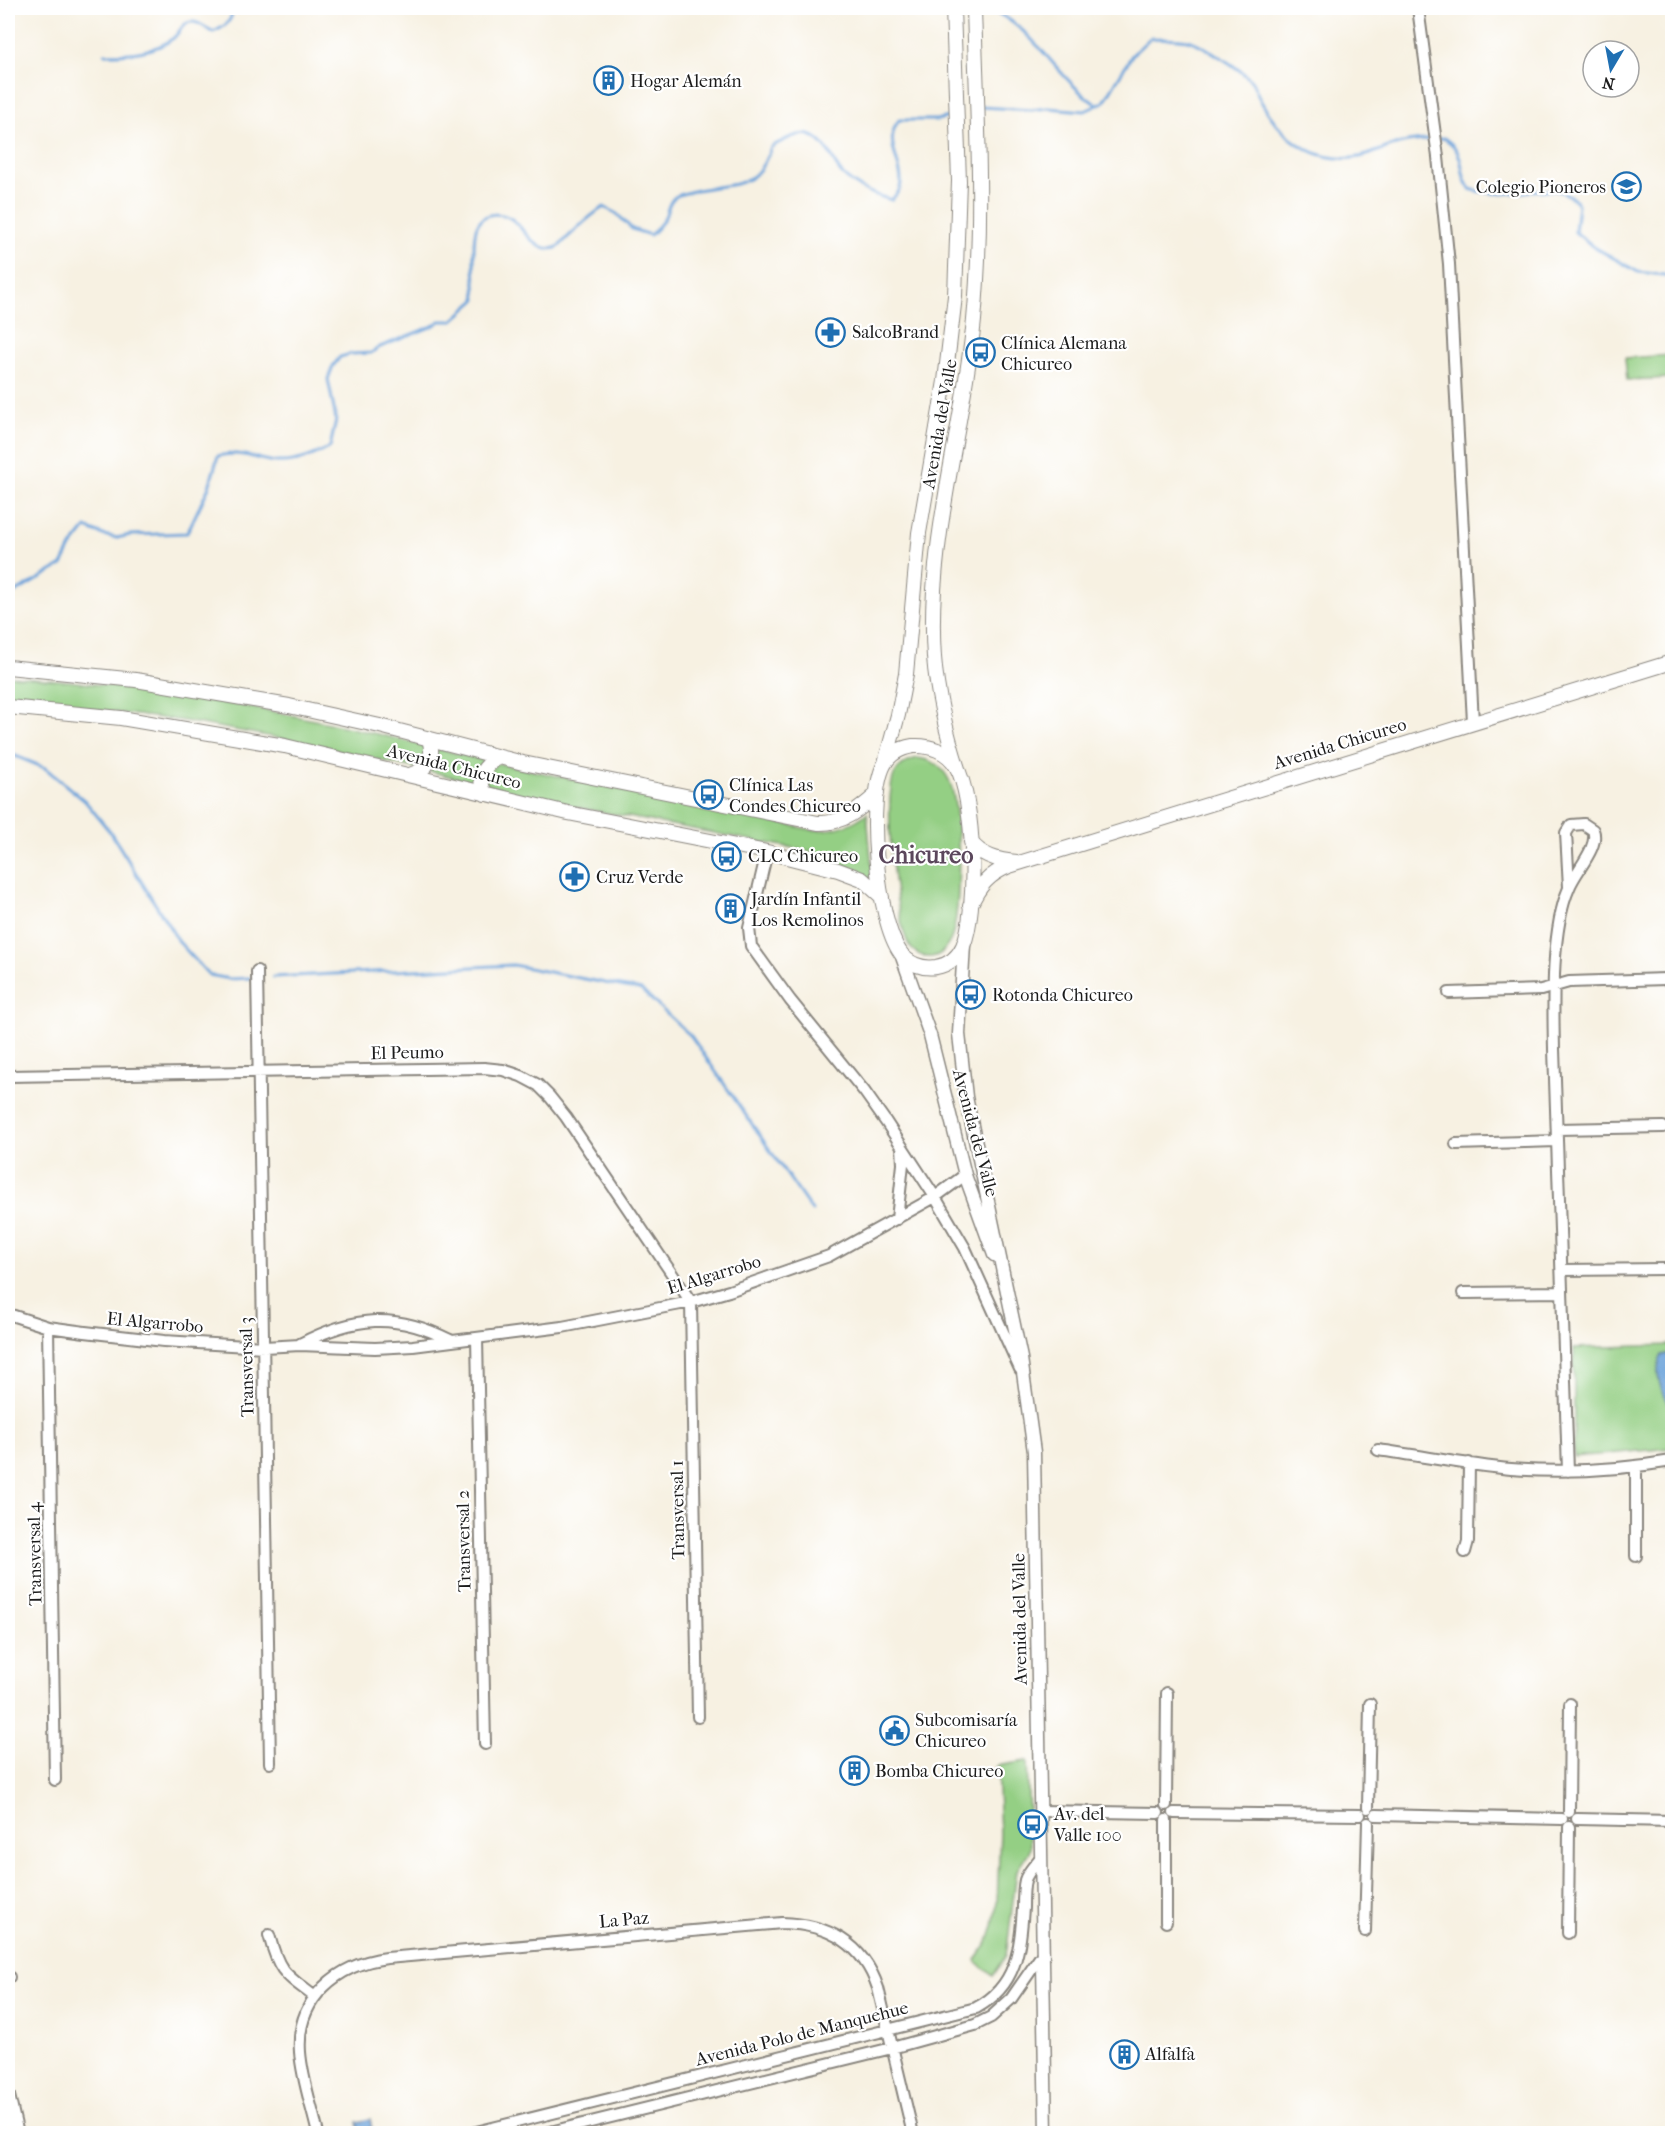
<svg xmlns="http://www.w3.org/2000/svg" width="1680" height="2141" viewBox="0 0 1680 2141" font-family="'IM FELL French Canon',serif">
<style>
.green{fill:#94cf84;stroke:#587650;stroke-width:1.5}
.water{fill:#6ca3da;stroke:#44607b;stroke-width:1.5}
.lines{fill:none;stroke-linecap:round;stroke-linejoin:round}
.stream{stroke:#6ca3da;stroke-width:3}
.minor-casing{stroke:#8a867f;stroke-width:14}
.tertiary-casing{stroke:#8a867f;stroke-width:15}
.secondary-casing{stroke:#8a867f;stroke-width:16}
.minor{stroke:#fff;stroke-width:10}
.tertiary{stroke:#fff;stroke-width:12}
.secondary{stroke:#fff;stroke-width:14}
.labels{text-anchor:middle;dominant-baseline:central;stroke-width:4.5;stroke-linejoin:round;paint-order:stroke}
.poi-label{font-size:18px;fill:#1c1c1c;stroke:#fff;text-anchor:start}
.street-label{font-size:18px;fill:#1c1c1c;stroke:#fff}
.district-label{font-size:24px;font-weight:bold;fill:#5b475c;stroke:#fff}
</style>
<rect width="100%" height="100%" fill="#fff"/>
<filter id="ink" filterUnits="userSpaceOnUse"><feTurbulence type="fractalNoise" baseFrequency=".0167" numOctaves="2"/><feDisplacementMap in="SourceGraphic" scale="12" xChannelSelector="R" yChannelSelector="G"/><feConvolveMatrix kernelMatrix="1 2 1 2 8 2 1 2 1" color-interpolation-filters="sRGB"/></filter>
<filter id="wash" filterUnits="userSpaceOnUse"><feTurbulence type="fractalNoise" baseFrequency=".008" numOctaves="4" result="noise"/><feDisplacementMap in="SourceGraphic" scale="24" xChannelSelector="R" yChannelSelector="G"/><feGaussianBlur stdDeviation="1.35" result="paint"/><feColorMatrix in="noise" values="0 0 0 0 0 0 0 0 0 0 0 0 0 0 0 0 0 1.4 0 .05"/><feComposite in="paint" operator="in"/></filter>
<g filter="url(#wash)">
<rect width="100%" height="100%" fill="#f7f1e2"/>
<path class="green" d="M 1672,355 L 1672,378 L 1627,380 L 1625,358 Z
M 8,676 C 47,678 86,683 126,688 C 226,701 324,720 422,745 L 427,752 L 425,762 L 414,768 L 306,743 L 185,721 L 8,699 Z
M 435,748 L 484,760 C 476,768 475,772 476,783 L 429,771 C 436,764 437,758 435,748 Z
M 917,758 C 931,759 943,767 949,780 C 961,805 962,913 951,939 C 946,949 940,958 927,957 C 920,956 912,951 909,945 C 895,922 882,796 895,773 C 899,765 908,761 917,758 Z
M 496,763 L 812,830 C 833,831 851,826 867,813 L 873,880 L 820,853 L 560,804 L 488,786 L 485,778 Z
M 1672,1345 L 1672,1448 L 1574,1457 L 1574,1348 Z
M 1027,1761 L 1030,1847 L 1029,1852 L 1017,1870 L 1006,1956 L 993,1976 L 975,1960 L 988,1942 L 993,1926 L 997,1902 L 1000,1833 L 997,1766 Z"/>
<path class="water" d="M 1672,1353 L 1672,1409 C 1662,1394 1652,1373 1662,1355 Z
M 370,2119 L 372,2130 L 359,2132 L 357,2122 Z"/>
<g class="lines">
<path class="stream" d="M 987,8 C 1034,26 1055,77 1097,105
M 105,54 C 127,54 154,53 172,39 C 179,35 182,21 193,22 C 199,22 207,29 213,32 C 225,27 233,21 232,8
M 982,107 L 1031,110 L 1048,108 L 1085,111 L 1104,102 L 1132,55 L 1150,38 C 1162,39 1179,37 1191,41 C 1205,46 1244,71 1252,82 C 1256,88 1258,97 1262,103 C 1278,131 1303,155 1337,158 C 1367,161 1378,148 1403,143 C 1417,140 1431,140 1444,138 C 1448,141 1453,144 1455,148 C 1465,161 1459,175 1470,189 C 1483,193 1497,194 1512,193 C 1535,192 1562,182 1578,204 L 1575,232 L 1594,247 L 1638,272 L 1672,276
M 8,597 L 62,565 L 71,547 L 86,528 L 103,535 L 117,538 L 130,535 L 187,533 L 209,487 L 218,456 C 245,450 253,460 277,462 C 296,463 314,456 330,447 L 336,420 L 328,379 L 333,366 L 340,357 L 351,354 L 371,353 L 380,347 L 433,326 L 440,321 L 452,321 L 476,300 C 475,283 471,240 477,226 C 483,211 502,212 513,220 C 524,229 537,256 558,247 C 561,245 565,240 568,237 C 580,226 590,215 604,207 L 617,214 L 632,229 L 650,235 C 656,229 661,225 665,217 C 668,210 668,202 675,197 C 680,194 687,193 693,191 C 731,181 755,194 771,147 C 797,133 812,125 830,154 C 834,160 837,169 842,174 C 856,188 873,195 892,200 C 894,196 899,192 900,188 C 906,167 881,143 899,120 L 937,120 L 953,116
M 8,753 L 45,768 L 85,801 L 111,833 L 179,942 L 209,975 L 230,979 L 250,978
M 273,977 L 513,965 L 641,990 L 691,1036 L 812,1211"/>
</g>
</g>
<g filter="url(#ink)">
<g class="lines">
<defs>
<path id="minor" d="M 1418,8 L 1438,157 L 1449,264 L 1473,722
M 767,852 L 749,928 L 751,946 L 790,1000 L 864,1091 L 886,1122 L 935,1197 L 965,1248 L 1020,1369
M 257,971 L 270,1763
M 1449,993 L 1541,990 L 1569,982 L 1666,979
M 8,1076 L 484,1068 L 503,1070 L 521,1076 L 538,1085 L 550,1097 L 566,1117 L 691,1302 L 698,1717
M 1557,1129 L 1663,1127
M 1456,1144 L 1557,1141
M 897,1219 L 903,1164 L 902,1147
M 1562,1270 L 1667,1269
M 1463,1293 L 1562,1292
M 8,1314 L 48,1327 L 85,1332 L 164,1341 L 264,1347 L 300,1345 L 375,1348 L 413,1346 L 562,1327 L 691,1302 L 729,1291 L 829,1256 L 935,1197 L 965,1175
M 48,1327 L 55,1780
M 477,1338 L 485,1744
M 300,1344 C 354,1316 395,1312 450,1340
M 1378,1450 C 1423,1456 1467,1465 1511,1469 C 1565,1473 1619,1470 1672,1461
M 1568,1471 L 1554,1049 C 1553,1003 1551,929 1569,888 C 1575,871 1600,847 1593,830 L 1584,824 L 1571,825 L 1566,833 L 1569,887
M 1465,1552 L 1468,1541 L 1469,1463
M 1636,1556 L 1636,1467
M 1166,1805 L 1167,1693
M 1368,1808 L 1370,1704
M 1040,1811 L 1158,1813
M 1569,1812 L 1570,1704
M 1174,1813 L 1360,1815
M 1376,1815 L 1562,1819
M 1577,1819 L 1672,1821
M 1166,1820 L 1166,1922
M 1365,1931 L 1368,1823
M 1568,1933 L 1569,1827
M 269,1935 C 279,1973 285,1974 315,1997
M 8,1977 L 9,1977
M 8,2091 L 18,2134
M 318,2134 C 312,2107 302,2079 300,2052 C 296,1998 338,1964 387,1958 L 782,1923 C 827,1924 863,1943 878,1988 L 913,2134
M 468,2134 L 976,2008 C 1017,1986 1020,1949 1023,1908 C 1023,1899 1023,1888 1025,1880 C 1028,1871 1036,1864 1041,1857
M 542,2134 L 892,2048 L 975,2025 L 991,2017 L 1011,1999 L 1043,1953"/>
<path id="tertiary" d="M 964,944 L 959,1034 L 966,1097 L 1021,1358 L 1034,1452 L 1046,2134
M 901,954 L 930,1035 L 965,1175 L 994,1255"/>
<path id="secondary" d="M 8,667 L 136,680 L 289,706 L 380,726 L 523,763 L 818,823 C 843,824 859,810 877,794
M 8,707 L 121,718 L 285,746 L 568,813 L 767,852 L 838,870 L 862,879 L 882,897
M 913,746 C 930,745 947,751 956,766 C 975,798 978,912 963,946 C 958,957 948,965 936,967 C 922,969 908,964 900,952 C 877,920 866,800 884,765 C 890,753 901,748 913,746 Z
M 885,763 L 898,715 L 906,674 L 919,533 L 945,381 L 955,296 L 959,181 L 953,8
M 959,772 C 947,735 937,697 934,657 C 926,544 963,432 974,320 C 984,215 977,113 974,8
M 410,775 C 428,769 435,758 429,739
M 485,794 C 477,776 482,766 499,757
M 971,842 C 982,857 1000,861 1017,862
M 970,906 C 979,886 989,874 1009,866 L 1672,662"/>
</defs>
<use href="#minor" class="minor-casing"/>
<use href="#tertiary" class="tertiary-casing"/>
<use href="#secondary" class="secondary-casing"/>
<use href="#minor" class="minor"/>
<use href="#tertiary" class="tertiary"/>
<use href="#secondary" class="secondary"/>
</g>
</g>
<defs>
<symbol id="building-ring" viewBox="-11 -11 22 22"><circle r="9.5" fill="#fff" stroke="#1f6fb2" stroke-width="1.5"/><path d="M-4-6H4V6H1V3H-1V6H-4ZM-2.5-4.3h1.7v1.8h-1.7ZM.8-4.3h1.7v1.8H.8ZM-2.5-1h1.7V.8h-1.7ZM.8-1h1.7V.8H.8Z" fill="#1f6fb2"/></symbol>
<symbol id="school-ring" viewBox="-11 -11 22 22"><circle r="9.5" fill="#fff" stroke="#1f6fb2" stroke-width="1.5"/><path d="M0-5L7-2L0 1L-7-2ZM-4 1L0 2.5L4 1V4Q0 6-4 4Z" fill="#1f6fb2"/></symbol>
<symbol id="pharmacy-ring" viewBox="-11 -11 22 22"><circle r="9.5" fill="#fff" stroke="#1f6fb2" stroke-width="1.5"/><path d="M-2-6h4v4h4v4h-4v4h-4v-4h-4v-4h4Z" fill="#1f6fb2"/></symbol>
<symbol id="bus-ring" viewBox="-11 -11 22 22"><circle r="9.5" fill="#fff" stroke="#1f6fb2" stroke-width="1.5"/><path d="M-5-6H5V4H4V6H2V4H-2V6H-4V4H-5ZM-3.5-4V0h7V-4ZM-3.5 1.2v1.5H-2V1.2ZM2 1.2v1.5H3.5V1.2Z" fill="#1f6fb2"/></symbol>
<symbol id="civic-ring" viewBox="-11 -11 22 22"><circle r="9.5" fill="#fff" stroke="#1f6fb2" stroke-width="1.5"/><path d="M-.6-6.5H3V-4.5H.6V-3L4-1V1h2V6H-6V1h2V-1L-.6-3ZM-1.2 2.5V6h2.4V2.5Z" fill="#1f6fb2"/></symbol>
</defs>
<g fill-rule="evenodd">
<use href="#building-ring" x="592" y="64" width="33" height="33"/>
<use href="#school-ring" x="1610" y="170" width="33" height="33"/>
<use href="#pharmacy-ring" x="814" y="316" width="33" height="33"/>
<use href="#bus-ring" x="964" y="336" width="33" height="33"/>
<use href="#bus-ring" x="692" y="778" width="33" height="33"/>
<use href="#bus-ring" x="710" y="840" width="33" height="33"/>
<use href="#pharmacy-ring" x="558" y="860" width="33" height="33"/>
<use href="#building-ring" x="714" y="892" width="33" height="33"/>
<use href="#bus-ring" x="954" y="978" width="33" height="33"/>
<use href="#civic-ring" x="878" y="1714" width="33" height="33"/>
<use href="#building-ring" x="838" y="1754" width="33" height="33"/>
<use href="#bus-ring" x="1016" y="1808" width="33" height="33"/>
<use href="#building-ring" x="1108" y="2038" width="33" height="33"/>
</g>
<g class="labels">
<g class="poi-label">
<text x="630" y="81">Hogar Alemán</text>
<text x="1606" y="187" text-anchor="end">Colegio Pioneros</text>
<text x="852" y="332">SalcoBrand</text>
<text x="1001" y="343">Clínica Alemana<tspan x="1001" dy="21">Chicureo</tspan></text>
<text x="729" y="785">Clínica Las<tspan x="729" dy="21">Condes Chicureo</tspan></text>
<text x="748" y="856">CLC Chicureo</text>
<text x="596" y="877">Cruz Verde</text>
<text x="751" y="899">Jardín Infantil<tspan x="751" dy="21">Los Remolinos</tspan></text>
<text x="992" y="995">Rotonda Chicureo</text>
<text x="915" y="1720">Subcomisaría<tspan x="915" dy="21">Chicureo</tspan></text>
<text x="875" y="1771">Bomba Chicureo</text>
<text x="1054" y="1814">Av. del<tspan x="1054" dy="21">Valle 100</tspan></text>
<text x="1145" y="2054">Alfalfa</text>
</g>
<g class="street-label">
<text transform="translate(940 424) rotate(-80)">Avenida del Valle</text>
<text transform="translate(1340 744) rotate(-17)">Avenida Chicureo</text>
<text transform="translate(454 767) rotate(14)">Avenida Chicureo</text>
<text transform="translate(407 1053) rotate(-1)">El Peumo</text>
<text transform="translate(975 1133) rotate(75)">Avenida del Valle</text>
<text transform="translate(714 1275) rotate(-17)">El Algarrobo</text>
<text transform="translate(155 1323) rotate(5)">El Algarrobo</text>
<text transform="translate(247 1367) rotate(-91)">Transversal 3</text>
<text transform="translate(678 1510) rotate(-91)">Transversal 1</text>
<text transform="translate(464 1541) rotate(-91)">Transversal 2</text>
<text transform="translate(35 1554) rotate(-91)">Transversal 4</text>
<text transform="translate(1020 1619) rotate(-91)">Avenida del Valle</text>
<text transform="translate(624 1920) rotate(-5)">La Paz</text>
<text transform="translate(802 2034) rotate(-14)">Avenida Polo de Manquehue</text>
</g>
<g class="district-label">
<text x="926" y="855">Chicureo</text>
</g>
</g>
<rect width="1680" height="2141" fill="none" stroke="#fff" stroke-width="30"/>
<g transform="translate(1611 69) rotate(190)"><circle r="28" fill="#ffffff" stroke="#a4a4a4" stroke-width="1.5"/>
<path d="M0-4.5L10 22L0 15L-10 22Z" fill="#1f6fb2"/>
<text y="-9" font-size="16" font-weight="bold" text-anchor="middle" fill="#1c1c1c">N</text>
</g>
</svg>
